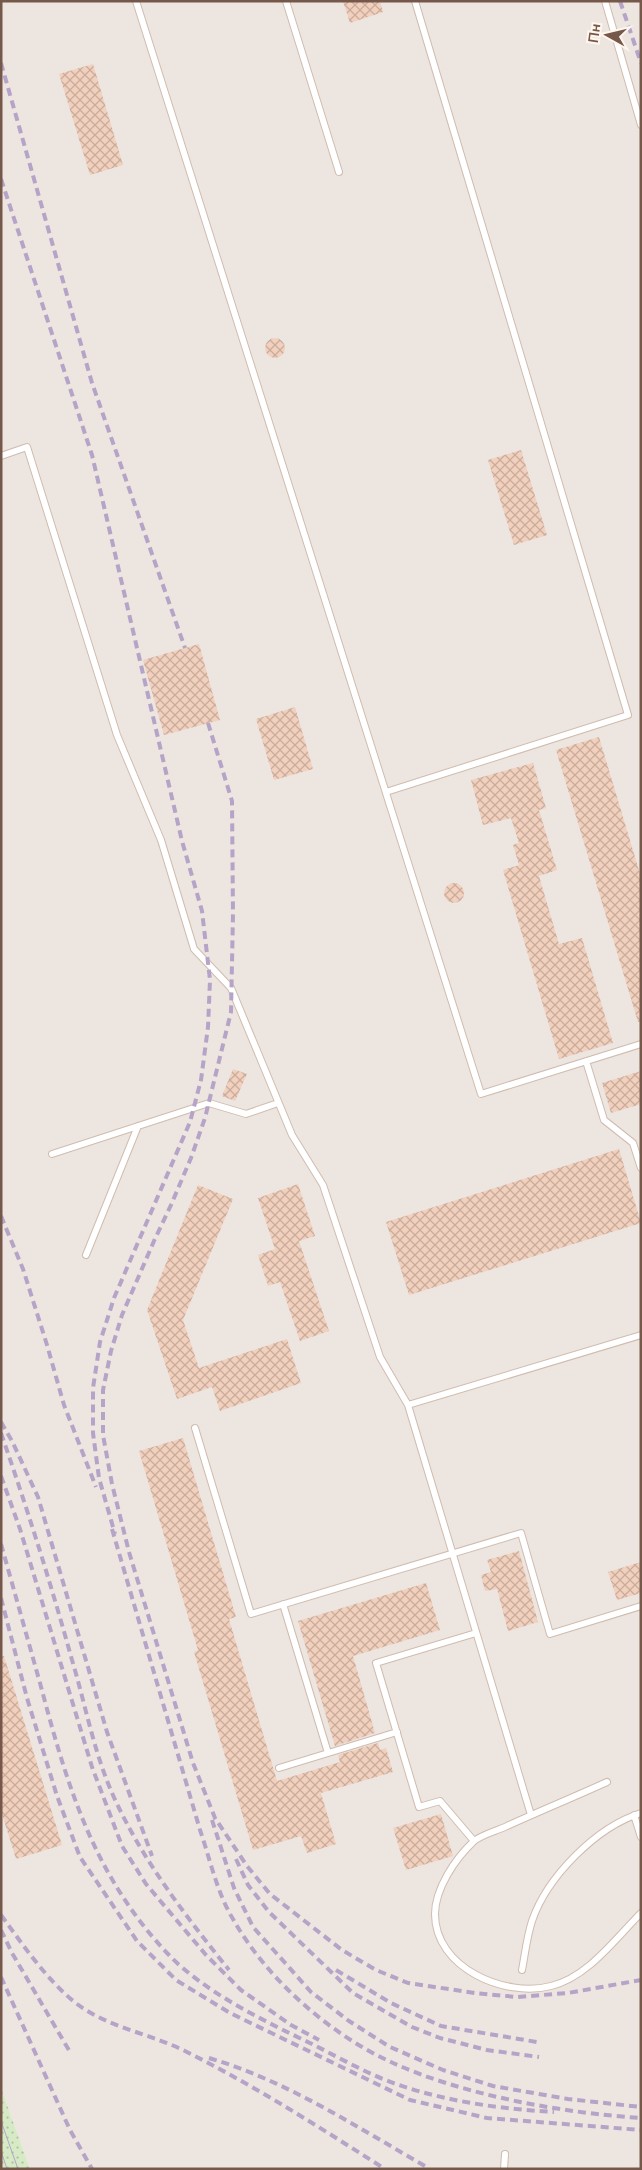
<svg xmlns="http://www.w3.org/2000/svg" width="642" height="2170" viewBox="0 0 642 2170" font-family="'Nunito Sans',sans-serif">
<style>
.industrial{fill:#ede5e0}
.grass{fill:url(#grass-dots)}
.building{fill:url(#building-cross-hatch)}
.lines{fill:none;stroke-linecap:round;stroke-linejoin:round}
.service-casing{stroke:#d0bcaf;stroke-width:8}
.service{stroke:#fff;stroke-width:6}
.tram{stroke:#b5a4c7;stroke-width:1}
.rail{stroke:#b5a4c7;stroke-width:4;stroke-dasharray:8 5;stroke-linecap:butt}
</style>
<defs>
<pattern id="grass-dots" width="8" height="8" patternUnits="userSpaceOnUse" patternTransform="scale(1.25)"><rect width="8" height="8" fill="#d6eac5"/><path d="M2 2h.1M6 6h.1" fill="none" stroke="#b2c0a2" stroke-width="1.8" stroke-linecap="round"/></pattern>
<pattern id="building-cross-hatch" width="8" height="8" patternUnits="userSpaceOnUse" patternTransform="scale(1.25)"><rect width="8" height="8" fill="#f2d0be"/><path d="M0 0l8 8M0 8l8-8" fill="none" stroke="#c9ac9c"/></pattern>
</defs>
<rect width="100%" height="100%" fill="#fcf3e7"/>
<path class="industrial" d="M 1,1 L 641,1 L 641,2169 L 30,2169 L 1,2088 Z"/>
<path class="grass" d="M 1,2088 L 30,2169 L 1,2169 Z"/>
<path class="building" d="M 343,1 L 380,1 L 383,12 L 350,23 Z
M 93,64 L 123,165 L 90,175 L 59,74 Z
M265 348a10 10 0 1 1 20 0a10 10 0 1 1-20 0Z
M 521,450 L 547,535 L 514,545 L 488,460 Z
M 199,644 L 220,720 L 164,735 L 143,660 Z
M 295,707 L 313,769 L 274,780 L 256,719 Z
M 599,737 L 641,877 L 641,1021 L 638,1022 L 556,750 Z
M 533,763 L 546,808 L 539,810 L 557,870 L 539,876 L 559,944 L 582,938 L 613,1043 L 559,1059 L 503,870 L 519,865 L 513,845 L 519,843 L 511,818 L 483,825 L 471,780 Z
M444 893a10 10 0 1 1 20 0a10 10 0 1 1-20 0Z
M 233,1069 L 247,1074 L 235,1101 L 222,1096 Z
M 641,1071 L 641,1104 L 611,1113 L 602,1083 Z
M 619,1149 L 641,1223 L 409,1295 L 386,1222 Z
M 298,1184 L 315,1236 L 299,1241 L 329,1331 L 300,1341 L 280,1282 L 268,1286 L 258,1255 L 275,1249 L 258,1198 Z
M 198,1185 L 233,1199 L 183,1320 L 199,1368 L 287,1339 L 301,1383 L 220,1411 L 212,1387 L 177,1399 L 147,1310 Z
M 183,1438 L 236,1617 L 229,1619 L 277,1781 L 340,1762 L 338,1755 L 378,1743 L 380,1750 L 386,1748 L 393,1772 L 321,1793 L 336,1844 L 307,1853 L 301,1836 L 253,1850 L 194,1652 L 198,1650 L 139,1451 Z
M 519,1551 L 538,1622 L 508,1631 L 497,1589 L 485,1591 L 481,1575 L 491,1572 L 487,1560 Z
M 641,1562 L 641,1593 L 617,1600 L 608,1572 Z
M 426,1583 L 440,1630 L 353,1656 L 375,1733 L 335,1746 L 298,1621 Z
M 1,1656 L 4,1656 L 62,1845 L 16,1859 L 1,1811 Z
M 441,1814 L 453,1856 L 406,1870 L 393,1828 Z"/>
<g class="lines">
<defs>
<path id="service" d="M 136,1 L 481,1094 L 641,1044
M 286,1 L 339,172
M 605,1 L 641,125
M 1,456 L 27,447 L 117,735 L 161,840 L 194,949 L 231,988 L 292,1135 L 323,1185 L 380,1357 L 408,1405 L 531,1815
M 386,792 L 628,715 L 415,1
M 586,1061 L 604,1120 L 633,1143 L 641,1168
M 52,1154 L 209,1103 L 246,1114 L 278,1103
M 86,1255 L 138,1126
M 408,1405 L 641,1335
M 195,1428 L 251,1614 L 521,1533 L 550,1634 L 641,1606
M 283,1604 L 328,1753
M 279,1768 L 397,1732
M 607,1782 C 574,1797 540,1811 507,1826 C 497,1831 480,1835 473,1842 C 455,1859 435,1889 435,1914 C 435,1968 505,1998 551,1986 C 588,1977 615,1939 641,1913
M 634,1815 L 641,1837
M 474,1841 L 440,1801 L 419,1807 L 376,1663 L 476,1633
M 522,1970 C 525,1954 527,1936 532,1921 C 547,1877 596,1827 641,1813
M 504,2169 L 505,2154"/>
</defs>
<use href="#service" class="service-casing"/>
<use href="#service" class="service"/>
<path class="tram" d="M 1,2121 L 18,2169
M 1,2151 L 7,2169"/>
<path class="rail" d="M 620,1 L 641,63
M 1,63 L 92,383 L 185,648
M 1,179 L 92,455 L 182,841 L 202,911 L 210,980 L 208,1027 L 201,1080 L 190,1122 L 114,1298 L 100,1342 L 93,1388 L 93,1433 L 99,1478 L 115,1534
M 208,723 L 232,801 L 233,914 L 231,1012 L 205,1118 L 191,1158 L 171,1205 L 154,1241 L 122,1315 L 111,1351 L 103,1390 L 103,1435 L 112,1484 L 129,1552 L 193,1763 L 215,1818 L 247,1866 L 270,1894 L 342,1950 L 376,1970 L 408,1983 L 475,1993 L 517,1997 L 568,1993 L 641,1980
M 1,1216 L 23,1269 L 47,1345 L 64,1405 L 96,1487
M 1,1422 L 12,1441 L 38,1497 L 107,1732 L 152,1856
M 1,1433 C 27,1508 51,1584 72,1660 C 87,1710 95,1760 119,1808 C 147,1866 188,1919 229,1970
M 1,1476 L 20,1529 L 92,1767 L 122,1846 L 146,1884 L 206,1955 L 241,1990 L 291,2025 L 319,2040
M 112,1529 L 200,1830 C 210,1859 217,1893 233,1919 C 266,1978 329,2034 391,2062 C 462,2095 563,2113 641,2118
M 1,1544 C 14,1590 27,1637 40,1683 C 67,1785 93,1875 168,1954 C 204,1992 264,2021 312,2044 C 340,2058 369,2075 399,2085 C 449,2102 502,2109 554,2112
M 1,1598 L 27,1698 L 57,1796 L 80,1857 L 137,1941 L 176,1980 L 230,2013 L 410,2100 L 487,2118 L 641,2130
M 212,1820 L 234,1888 L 253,1927 L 311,1992 L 349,2021 L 390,2047 L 443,2070 L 493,2086 L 568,2099 L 641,2107
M 236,1859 L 248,1885 L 269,1912 L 353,1993 L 412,2027 L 440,2038 L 487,2050 L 539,2057
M 1,1915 C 23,1945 44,1976 72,2000 C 104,2027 149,2033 185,2051 C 255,2086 319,2127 385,2169
M 1,1930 L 12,1953 L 70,2052
M 336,1970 L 391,2003 L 441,2026 L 537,2042
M 1,1977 L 70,2130 L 92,2169
M 209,2058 C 287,2081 355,2126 425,2166"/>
</g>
<rect width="642" height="2170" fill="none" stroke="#76584b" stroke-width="5"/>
<g transform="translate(607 35) rotate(278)" stroke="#fff7ed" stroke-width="4" paint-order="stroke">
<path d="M0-4L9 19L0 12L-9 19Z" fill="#76584b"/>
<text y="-8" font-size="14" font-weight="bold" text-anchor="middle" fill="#76584b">Пн</text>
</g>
</svg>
